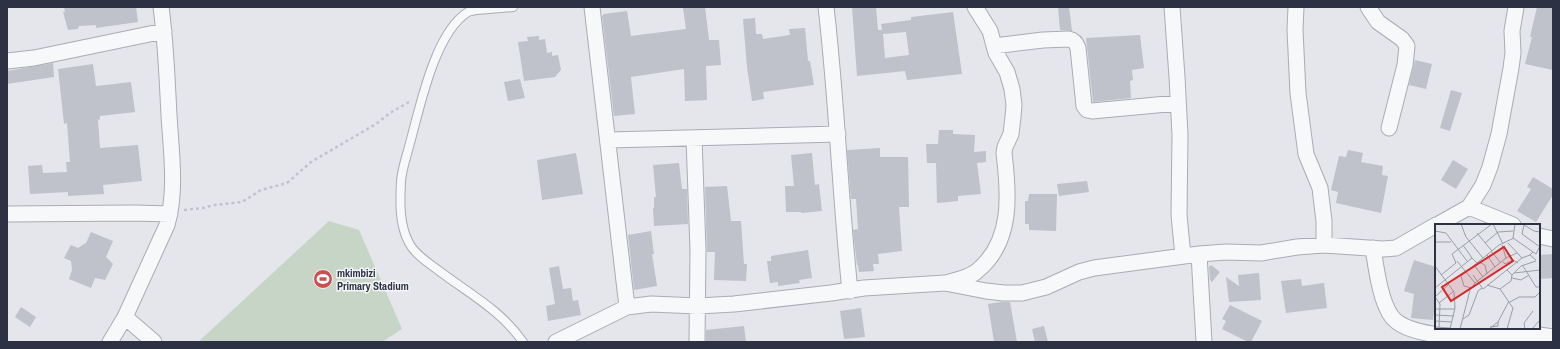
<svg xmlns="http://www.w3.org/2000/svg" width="1560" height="349" viewBox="0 0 1560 349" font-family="'Archivo Narrow',sans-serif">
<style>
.green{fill:#c7d5c6}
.building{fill:#bfc1cb;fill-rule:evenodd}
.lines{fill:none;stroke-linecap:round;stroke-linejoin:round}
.lane-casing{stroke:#a9acb6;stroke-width:10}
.street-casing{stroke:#a9acb6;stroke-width:17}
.path{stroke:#c2c4cb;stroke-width:2.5;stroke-dasharray:3 3;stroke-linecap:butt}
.lane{stroke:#f7f8fa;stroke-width:8}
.street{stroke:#f7f8fa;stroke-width:15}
.labels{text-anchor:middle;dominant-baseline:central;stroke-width:3;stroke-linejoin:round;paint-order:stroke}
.poi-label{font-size:11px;font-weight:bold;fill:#2c3144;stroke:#f4f5f9;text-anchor:start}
.inset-road{fill:none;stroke:#9a9ea9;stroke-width:1}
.view{fill:#d62828;fill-opacity:0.15;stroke:#d62828;stroke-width:2}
.inset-edge{fill:none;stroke:#2c3144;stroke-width:2}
</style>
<rect width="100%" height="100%" fill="#e4e6ec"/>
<path class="green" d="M 329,221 L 359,230 L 402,329 L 382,342 L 198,342 Z"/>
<path class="building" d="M 64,7 L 136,7 L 138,22 L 96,28 L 96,25 L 79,26 L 78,29 L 68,30 L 63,12 L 65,12 Z
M 690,7 L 705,7 L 709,40 L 719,40 L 721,65 L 706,66 L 707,100 L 685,101 L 684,69 L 631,77 L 635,114 L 614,116 L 602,16 L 604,14 L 627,11 L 631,36 L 686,29 L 683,8 Z
M 852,7 L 876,7 L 878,30 L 882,30 L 881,24 L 911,20 L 911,17 L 953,12 L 962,74 L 907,80 L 905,71 L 857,76 ZM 906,32 L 909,55 L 885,58 L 883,34 Z
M 1058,7 L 1069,7 L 1072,31 L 1060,30 Z
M 1537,7 L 1553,7 L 1553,70 L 1525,64 L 1532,37 L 1530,37 Z
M 755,18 L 756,34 L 762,34 L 763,39 L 790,35 L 789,29 L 805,28 L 808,61 L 810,61 L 814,85 L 763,92 L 764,99 L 752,101 L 747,67 L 743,19 Z
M 1140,35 L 1144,68 L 1132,70 L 1133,80 L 1130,81 L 1131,98 L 1093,102 L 1086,38 Z
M 539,36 L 539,40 L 545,39 L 547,53 L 552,52 L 552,56 L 558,55 L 561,70 L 555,77 L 524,81 L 518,42 L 528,41 L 527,37 Z
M 1415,60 L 1432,64 L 1426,89 L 1409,85 Z
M 53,63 L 54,77 L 7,84 L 7,71 Z
M 93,64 L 96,86 L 131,82 L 135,112 L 100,116 L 100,119 L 98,120 L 100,148 L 138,145 L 142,181 L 103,185 L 104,194 L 68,196 L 68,192 L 30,194 L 28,166 L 42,165 L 43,173 L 67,172 L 66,162 L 70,162 L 67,123 L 64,124 L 58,69 Z
M 520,79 L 525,98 L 508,101 L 504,82 Z
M 1451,90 L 1462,93 L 1450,131 L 1440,128 Z
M 939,130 L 953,130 L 953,134 L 975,135 L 974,152 L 986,151 L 986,162 L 977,163 L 981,194 L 958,196 L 958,201 L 937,203 L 936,163 L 927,163 L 926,144 L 938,144 Z
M 880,148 L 880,157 L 908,157 L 909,207 L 899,207 L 902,251 L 878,254 L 879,264 L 873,264 L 874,271 L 859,272 L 858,265 L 857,265 L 853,230 L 858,229 L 856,199 L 851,199 L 847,150 Z
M 1348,150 L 1363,153 L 1361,162 L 1383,166 L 1382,175 L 1388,176 L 1381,213 L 1336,203 L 1338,192 L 1331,190 L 1339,156 L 1346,157 Z
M 576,153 L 583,194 L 542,200 L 537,160 Z
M 812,153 L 815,185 L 819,184 L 822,211 L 801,213 L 801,212 L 786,212 L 785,186 L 794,186 L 791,155 Z
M 1453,160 L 1468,169 L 1456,189 L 1441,180 Z
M 679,163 L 682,189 L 687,189 L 688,224 L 654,226 L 653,208 L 654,208 L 654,197 L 656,197 L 653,165 Z
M 1533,177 L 1553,189 L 1553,195 L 1536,222 L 1517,211 L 1531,189 L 1527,187 Z
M 1087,181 L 1089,192 L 1059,196 L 1057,184 Z
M 727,186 L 731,221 L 741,221 L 744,264 L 747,264 L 746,281 L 714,280 L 715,252 L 707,252 L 705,187 Z
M 1029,194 L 1057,194 L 1056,231 L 1029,230 L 1029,224 L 1025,224 L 1025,201 L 1028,201 Z
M 651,231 L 654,254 L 652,254 L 657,286 L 634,290 L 628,235 Z
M 91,232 L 113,241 L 106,257 L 113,264 L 105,280 L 95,278 L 91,288 L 69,279 L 72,270 L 71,261 L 64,258 L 71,245 L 78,248 L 86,243 Z
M 808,250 L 812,278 L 799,280 L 800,283 L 778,286 L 778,282 L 770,283 L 767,261 L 771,261 L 771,256 Z
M 1553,254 L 1553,278 L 1539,279 L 1539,255 Z
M 1414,260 L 1436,267 L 1436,293 L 1433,320 L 1411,318 L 1414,294 L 1404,291 Z
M 1211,265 L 1220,272 L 1212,282 L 1210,280 L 1209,267 Z
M 559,266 L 563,289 L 571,288 L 573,301 L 578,300 L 581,315 L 548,321 L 546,306 L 555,304 L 549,268 Z
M 1259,273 L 1261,300 L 1229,302 L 1226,277 L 1239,286 L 1238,275 Z
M 1301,279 L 1302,286 L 1324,283 L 1327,308 L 1286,313 L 1281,281 Z
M 1001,302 L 1010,302 L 1017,342 L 994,342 L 988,304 Z
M 1230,305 L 1262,321 L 1251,342 L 1248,342 L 1222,329 L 1226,321 L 1222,319 Z
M 21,307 L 36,317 L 30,327 L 15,317 Z
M 861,308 L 865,337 L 844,339 L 840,311 Z
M 744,326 L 746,342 L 706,342 L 706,330 Z
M 1044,326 L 1048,342 L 1035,342 L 1032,329 Z"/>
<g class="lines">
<defs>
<path id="lane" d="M 513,7 C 505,8 474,9 468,12 C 435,32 420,107 410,143 C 407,155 402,168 401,181 C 400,202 399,224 409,243 C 415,254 428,263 438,270 C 468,293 501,310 523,342"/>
<path id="street" d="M 592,7 L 627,307
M 826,7 C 837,101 840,196 850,291
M 1172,7 L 1177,77 L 1180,135 L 1179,215 L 1183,256
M 1296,7 L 1295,30 L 1298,93 L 1306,154 L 1320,188 L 1324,221 L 1324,245
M 1368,7 L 1378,22 L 1402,39 L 1407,46 L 1405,65 L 1389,128
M 994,46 L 1043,40 L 1069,39 C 1074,40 1076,42 1078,48 L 1084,106 L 1087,110 L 1092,111 L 1178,103
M 7,61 L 34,58 L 164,31
M 694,138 L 698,250 L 697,342
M 609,140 L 838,134
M 1469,207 L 1513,225
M 7,214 L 135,213 L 170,214
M 1437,225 L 1469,207 L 1483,185 L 1490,167 L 1499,134 L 1511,68 L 1513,53 L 1512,31 L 1516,7
M 1539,236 L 1553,239
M 1373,248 C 1376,267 1380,301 1392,317 C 1400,327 1419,332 1432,334 L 1501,337 L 1532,334 L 1553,337
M 1199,254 L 1204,342
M 946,283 C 956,280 969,278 977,271 C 1013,242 1009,194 1004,153 L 1005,147 L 1011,134 L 1013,117 L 1014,105 L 1012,89 L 1007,72 L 996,53 L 990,31 L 975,7
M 125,317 L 154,342
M 110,342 L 125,317 L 167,225 C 177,190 171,150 169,115 C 167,79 166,43 161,7
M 556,342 L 627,307 L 651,304 L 698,306 L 734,304 L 831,293 L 864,288 L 945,283 L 986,291 L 1004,293 L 1022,293 L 1046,287 L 1079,272 L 1094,268 L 1199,254 L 1226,252 L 1261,253 L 1297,247 L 1324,245 L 1383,249 L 1396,248 L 1436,225"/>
</defs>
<use href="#lane" class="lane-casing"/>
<use href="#street" class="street-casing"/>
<path class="path" d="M 184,210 L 203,208 L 215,205 L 242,202 L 261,190 L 287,183 L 311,162 L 376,124 L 390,113 L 409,102"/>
<use href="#lane" class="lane"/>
<use href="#street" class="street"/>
</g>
<defs>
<symbol id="stadium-disc" viewBox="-11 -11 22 22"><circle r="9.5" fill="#cb504f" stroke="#f4f5f9"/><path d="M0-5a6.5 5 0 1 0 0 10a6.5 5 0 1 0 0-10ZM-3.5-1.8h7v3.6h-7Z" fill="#fff"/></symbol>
</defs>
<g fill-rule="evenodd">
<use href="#stadium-disc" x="312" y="268" width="22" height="22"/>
</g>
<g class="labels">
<g class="poi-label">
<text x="337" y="273">mkimbizi<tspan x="337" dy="13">Primary Stadium</tspan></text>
</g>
</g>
<g transform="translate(1435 224)">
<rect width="105" height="105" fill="#e4e6ec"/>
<path class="inset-road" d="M 26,0 L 31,13 L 48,34M 58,0 L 68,20M 80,0 L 78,14 L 101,30 L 105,22M 89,1 L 87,10 L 105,23M 89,1 L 99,7 L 105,8M 0,7 L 11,9 L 32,37M 42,9 L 57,27M 0,18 L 16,18M 50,19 L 63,8 L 78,7M 73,19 L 87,34M 28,21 L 37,34M 56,27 L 66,39M 98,28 L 95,31 L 101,36M 52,31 L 60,43M 71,34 L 82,29M 22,37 L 40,59M 44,38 L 50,41 L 52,50M 68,38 L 70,40 L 78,36 L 83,39M 39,41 L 48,53M 0,42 L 19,68 L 20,84 L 15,105M 88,42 L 101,63 L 105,63M 79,49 L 105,46M 6,51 L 21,39 L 17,30 L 57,0M 38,51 L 48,65 L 87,34 L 95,31M 77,51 L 86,42 L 101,37M 77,54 L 86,56 L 94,51M 52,61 L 65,65M 0,64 L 37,34 L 42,39M 37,64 L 29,62 L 26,52 L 64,21 L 79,14M 0,73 L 5,80 L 4,105M 0,73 L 14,60M 75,78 L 84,73 L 100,73 L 105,68M 4,79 L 19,67M 0,85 L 20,85M 0,91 L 19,92M 28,95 L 34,91 L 43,67 L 47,64M 0,97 L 17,98M 0,103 L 15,104M 55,103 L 63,102 L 63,98M 25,105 L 35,66 L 40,59 L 71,34 L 67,21M 54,105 L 63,98 L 74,77M 72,105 L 78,84 L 65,65 L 76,57 L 77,51 L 72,46M 90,105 L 89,99 L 98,87M 97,105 L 105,96"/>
<path class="view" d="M 69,23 L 78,37 L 16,77 L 7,63 Z"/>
<rect width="105" height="105" class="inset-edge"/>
</g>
<rect width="1560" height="349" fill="none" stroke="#2c3144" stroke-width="16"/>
</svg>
